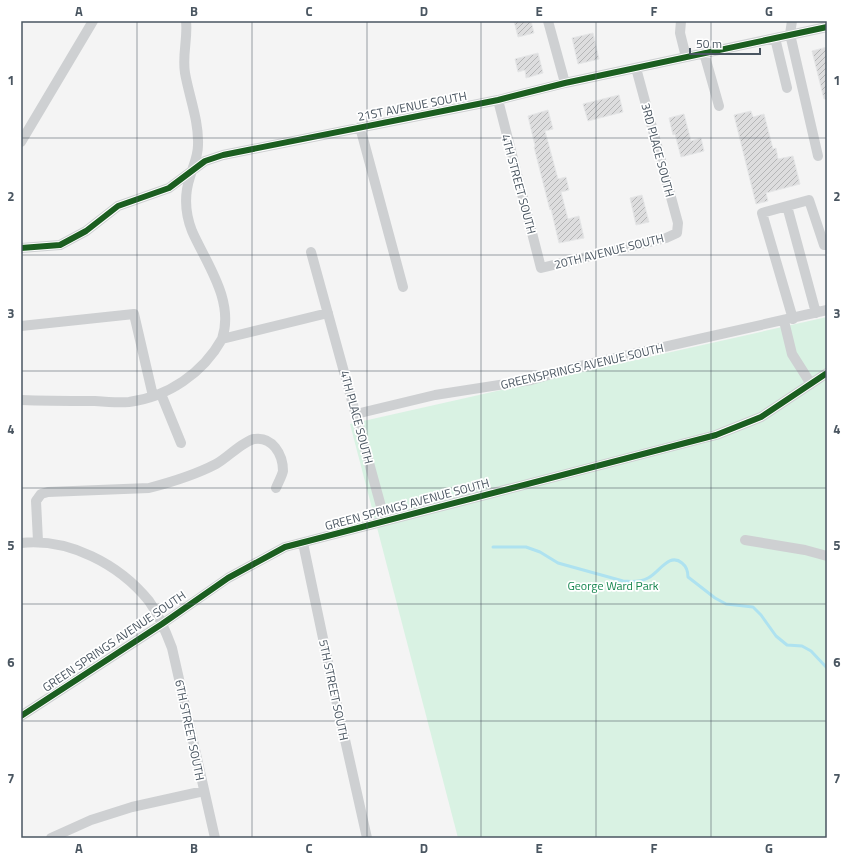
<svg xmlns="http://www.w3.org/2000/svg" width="848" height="859" viewBox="0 0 848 859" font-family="'Titillium Web',sans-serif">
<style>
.park{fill:#d9f2e3}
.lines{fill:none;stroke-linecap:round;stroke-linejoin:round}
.stream{stroke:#aee2f0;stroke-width:3}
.building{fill:url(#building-hatch);stroke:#e5e6e7}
.minor{stroke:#ced0d2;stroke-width:10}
.cycleway-casing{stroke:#fff;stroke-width:8}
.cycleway{stroke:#1b5e20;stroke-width:6}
.grid{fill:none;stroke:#4a5661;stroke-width:1;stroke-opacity:0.55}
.labels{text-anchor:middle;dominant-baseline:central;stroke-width:3.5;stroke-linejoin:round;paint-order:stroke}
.street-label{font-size:12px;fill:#4a5661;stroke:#fff}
.park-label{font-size:12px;fill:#17864f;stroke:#fff}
.neatline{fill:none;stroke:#4a5661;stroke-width:1.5}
.grid-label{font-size:13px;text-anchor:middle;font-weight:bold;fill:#4a5661}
</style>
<defs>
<pattern id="building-hatch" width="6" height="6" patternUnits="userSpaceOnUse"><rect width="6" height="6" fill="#ddddde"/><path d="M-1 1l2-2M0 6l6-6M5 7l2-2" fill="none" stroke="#b5b6b7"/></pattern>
</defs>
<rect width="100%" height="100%" fill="#f4f4f4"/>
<path class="park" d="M 827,317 L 827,838 L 458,838 L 350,424 Z"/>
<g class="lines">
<path class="stream" d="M 493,547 L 526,547 L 540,552 L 558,563 L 623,581 C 632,582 641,582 648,578 C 659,573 669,552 682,563 C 687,567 688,571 688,577 L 715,598 L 726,604 L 753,607 L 761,615 L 776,636 L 787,645 L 802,646 L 811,651 L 827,668"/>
</g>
<path class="building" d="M 514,21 L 531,21 L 534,33 L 518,37 Z
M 593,33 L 599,59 L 578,64 L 572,38 Z
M 827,47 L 827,99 L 824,99 L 812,51 Z
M 538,53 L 543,73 L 526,78 L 525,70 L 518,72 L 515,59 Z
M 619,95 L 623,112 L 588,121 L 583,104 Z
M 548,110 L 553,129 L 545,131 L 558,179 L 566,177 L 569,190 L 561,192 L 568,219 L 579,216 L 584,238 L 559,243 L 551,209 L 550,210 L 534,147 L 535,146 L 528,116 Z
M 751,111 L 753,117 L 764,114 L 773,149 L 776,148 L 778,159 L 793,156 L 800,184 L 766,193 L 768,201 L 756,204 L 734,115 Z
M 684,114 L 691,141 L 701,138 L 704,151 L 681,157 L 675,134 L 673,135 L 669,118 Z
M 642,195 L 649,222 L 636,225 L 630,198 Z"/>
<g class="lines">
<path class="minor" d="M 186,21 C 188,38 182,55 185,73 C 189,96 199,121 198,145 C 198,157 193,166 190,177 C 184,195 185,213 192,231 C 206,263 235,301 222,339
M 548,21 L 565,83
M 681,21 L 680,33 L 686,57
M 792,21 L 790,34 L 818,156
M 775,38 L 787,88
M 704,53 L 719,106
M 498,100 L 541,268 L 666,238 L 677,233 L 678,223 L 636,68
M 360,127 L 403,287
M 21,142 L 93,21
M 787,206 L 816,313
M 21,248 L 60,245 L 86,231 L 118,206 L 169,188 L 205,161 L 223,155 L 498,100 L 565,83 L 827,27
M 311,252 L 385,521
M 793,319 L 762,213 L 809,200 L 824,245 L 827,245
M 784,321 L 792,354 L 811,384
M 21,326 L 134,314 L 153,396
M 161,394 L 181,443
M 21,400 C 46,401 70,401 95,401 C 106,402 118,403 129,402 C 168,397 203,373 222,339 L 328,313
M 356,414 L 435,395 L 531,380 L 576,367 L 699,339 L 827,310
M 745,540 L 805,550 L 827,556
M 38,541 L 36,501 L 41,494 L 48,492 L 149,488 C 172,482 195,475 216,464 C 226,459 243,441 254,439 C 272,436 283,454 283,471 C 282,476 278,483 276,488
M 21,543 C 69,538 119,564 149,601 C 159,615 166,632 172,648 L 215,838
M 303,543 L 333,686 L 367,838
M 21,716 L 162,624 L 228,578 L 285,547 L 716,435 L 761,417 L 827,373
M 51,838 L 91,820 L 132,807 L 204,791"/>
<defs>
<path id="cycleway" d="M 21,248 L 60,245 L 86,231 L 118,206 L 169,188 L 205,161 L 223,155 L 498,100 L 565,83 L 827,27
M 21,716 L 162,624 L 228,578 L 285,547 L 716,435 L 761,417 L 827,373"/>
</defs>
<use href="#cycleway" class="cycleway-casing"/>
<use href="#cycleway" class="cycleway"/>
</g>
<path class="grid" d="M 137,21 L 137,838M 252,21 L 252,838M 367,21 L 367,838M 481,21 L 481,838M 596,21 L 596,838M 711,21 L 711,838M 21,138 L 827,138M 21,255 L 827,255M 21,371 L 827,371M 21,488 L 827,488M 21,604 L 827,604M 21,721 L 827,721"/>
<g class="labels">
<g class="street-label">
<text transform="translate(412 106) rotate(-11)">21ST AVENUE SOUTH</text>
<text transform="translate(658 150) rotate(75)">3RD PLACE SOUTH</text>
<text transform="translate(519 184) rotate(75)">4TH STREET SOUTH</text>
<text transform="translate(609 251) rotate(-14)">20TH AVENUE SOUTH</text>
<text transform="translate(582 366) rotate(-13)">GREENSPRINGS AVENUE SOUTH</text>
<text transform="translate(357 417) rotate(75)">4TH PLACE SOUTH</text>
<text transform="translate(407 504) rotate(-15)">GREEN SPRINGS AVENUE SOUTH</text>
<text transform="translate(114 641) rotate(-34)">GREEN SPRINGS AVENUE SOUTH</text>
<text transform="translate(334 690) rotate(78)">5TH STREET SOUTH</text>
<text transform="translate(190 730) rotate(78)">6TH STREET SOUTH</text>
</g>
<g class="park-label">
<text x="613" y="585">George Ward Park</text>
</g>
</g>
<rect width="848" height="859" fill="none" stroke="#ffffff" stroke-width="44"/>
<path d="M690 48v6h70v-6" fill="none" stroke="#4a5661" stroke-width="2"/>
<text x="696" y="48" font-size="12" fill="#4a5661" stroke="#ffffff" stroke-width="3" paint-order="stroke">50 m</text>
<rect x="22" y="22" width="804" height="815" class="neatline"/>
<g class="grid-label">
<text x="79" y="16">A</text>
<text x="194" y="16">B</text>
<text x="309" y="16">C</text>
<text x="424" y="16">D</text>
<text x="539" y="16">E</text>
<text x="654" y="16">F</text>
<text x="769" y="16">G</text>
<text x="11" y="85">1</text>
<text x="837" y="85">1</text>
<text x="11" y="201">2</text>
<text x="837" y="201">2</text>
<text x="11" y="318">3</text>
<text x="837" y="318">3</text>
<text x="11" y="434">4</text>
<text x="837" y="434">4</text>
<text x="11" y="550">5</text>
<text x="837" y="550">5</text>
<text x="11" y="667">6</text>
<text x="837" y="667">6</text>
<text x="11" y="783">7</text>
<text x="837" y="783">7</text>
<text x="79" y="853">A</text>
<text x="194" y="853">B</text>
<text x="309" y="853">C</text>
<text x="424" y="853">D</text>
<text x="539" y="853">E</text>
<text x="654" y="853">F</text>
<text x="769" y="853">G</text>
</g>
</svg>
